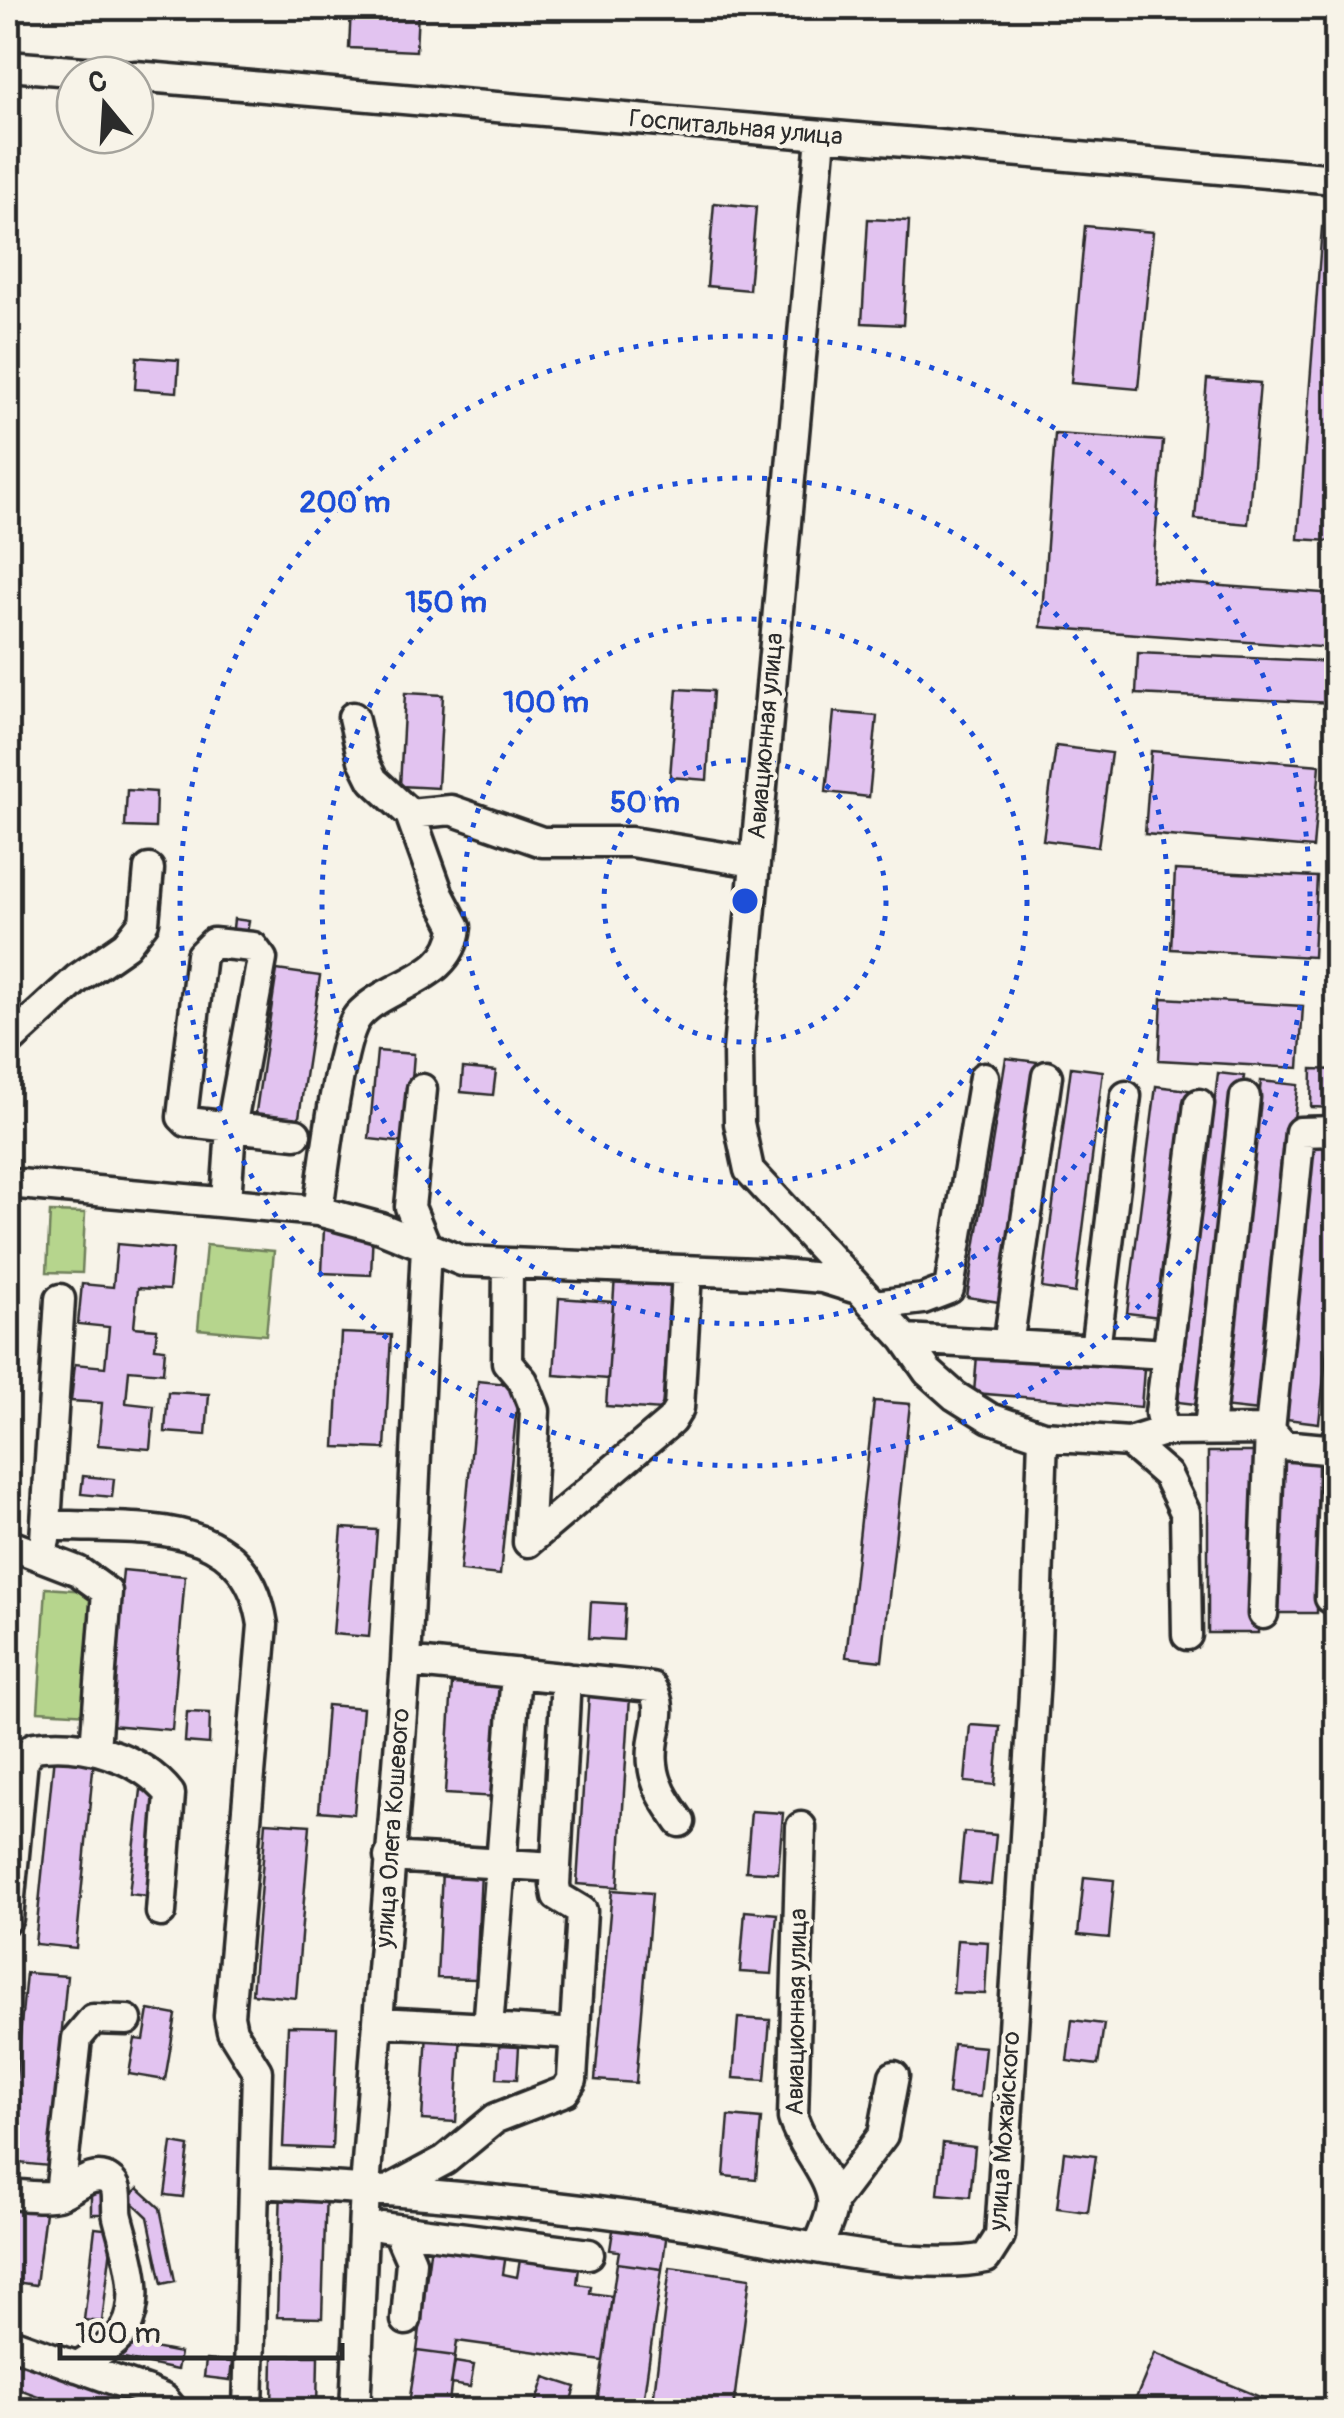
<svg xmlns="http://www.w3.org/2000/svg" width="1344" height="2418" viewBox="0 0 1344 2418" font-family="Pangolin,sans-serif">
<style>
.green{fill:#b6d58d;stroke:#70805c;stroke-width:2.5}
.building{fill:#e2c3f0;stroke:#2b2b2b;stroke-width:2.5}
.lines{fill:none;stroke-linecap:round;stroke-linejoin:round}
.minor-casing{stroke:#2b2b2b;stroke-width:35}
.minor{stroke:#f7f3e8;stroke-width:28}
.ring{fill:none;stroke:#1d4ed8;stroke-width:5;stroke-dasharray:5 10}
.labels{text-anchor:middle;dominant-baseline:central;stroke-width:8;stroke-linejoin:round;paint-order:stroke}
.street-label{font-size:25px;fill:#2b2b2b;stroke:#f7f3e8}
.centre{fill:#1d4ed8;stroke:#f7f3e8;stroke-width:5}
.ring-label{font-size:30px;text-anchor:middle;font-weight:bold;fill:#1d4ed8;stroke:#f7f3e8;stroke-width:8;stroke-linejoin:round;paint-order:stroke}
</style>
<rect width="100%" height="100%" fill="#f7f3e8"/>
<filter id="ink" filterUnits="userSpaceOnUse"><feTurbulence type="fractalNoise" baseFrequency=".01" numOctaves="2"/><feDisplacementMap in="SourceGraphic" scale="20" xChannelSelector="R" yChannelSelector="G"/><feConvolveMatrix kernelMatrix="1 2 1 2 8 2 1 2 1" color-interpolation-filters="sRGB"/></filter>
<g filter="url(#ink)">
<path class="green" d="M 50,1212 L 85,1213 L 82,1273 L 47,1272 Z
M 206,1245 L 274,1251 L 266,1335 L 198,1329 Z
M 46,1588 L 99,1592 L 90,1714 L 38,1711 Z"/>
<path class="building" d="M 351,8 L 418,10 L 416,51 L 349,48 Z
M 714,203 L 756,207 L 749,290 L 707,286 Z
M 868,219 L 909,221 L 903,325 L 862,323 Z
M 1085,226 L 1153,232 L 1138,389 L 1071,383 Z
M 1322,227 L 1336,228 L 1336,473 L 1331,541 L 1298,539 Z
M 137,357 L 179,360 L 177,392 L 135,389 Z
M 1207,379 L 1260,383 L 1248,524 L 1195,519 Z
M 1055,434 L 1163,441 L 1152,581 L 1336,594 L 1333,648 L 1041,627 Z
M 8,621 L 14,621 L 8,675 Z
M 1138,653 L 1336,662 L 1334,703 L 1136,694 Z
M 677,689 L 713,691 L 707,780 L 670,777 Z
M 405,693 L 443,695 L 438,788 L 400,786 Z
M 834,712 L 877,716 L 869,797 L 826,792 Z
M 1056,746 L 1111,753 L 1098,847 L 1043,840 Z
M 1151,751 L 1320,765 L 1313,848 L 1145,834 Z
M 127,790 L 156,792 L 155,828 L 125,827 Z
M 1175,870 L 1317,877 L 1313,957 L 1171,949 Z
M 234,919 L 249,921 L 246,939 L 232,937 Z
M 277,970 L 320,976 L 298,1124 L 255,1118 Z
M 1162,998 L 1303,1006 L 1299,1068 L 1159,1060 Z
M 377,1051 L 414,1054 L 407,1143 L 369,1139 Z
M 1006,1058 L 1038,1062 L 999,1302 L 967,1297 Z
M 1071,1067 L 1103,1071 L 1075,1293 L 1042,1288 Z
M 463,1068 L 496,1071 L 493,1095 L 461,1092 Z
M 1312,1069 L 1336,1070 L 1336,1108 L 1311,1107 Z
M 1218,1073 L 1244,1076 L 1204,1405 L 1178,1402 Z
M 1261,1081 L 1298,1085 L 1259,1411 L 1222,1407 Z
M 1156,1086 L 1197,1091 L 1168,1318 L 1127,1313 Z
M 1308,1141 L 1336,1144 L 1336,1265 L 1319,1423 L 1278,1418 Z
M 324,1228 L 373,1229 L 371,1275 L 322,1273 Z
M 117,1244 L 173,1249 L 169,1290 L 138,1288 L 134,1327 L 157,1329 L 155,1348 L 165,1349 L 163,1373 L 129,1370 L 126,1403 L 154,1406 L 150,1449 L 98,1445 L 102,1403 L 71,1401 L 75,1364 L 105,1367 L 109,1327 L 78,1324 L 82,1284 L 113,1287 Z
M 615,1276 L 672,1280 L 662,1410 L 606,1406 Z
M 559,1298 L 613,1302 L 608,1379 L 554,1375 Z
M 341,1333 L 391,1335 L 385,1449 L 335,1447 Z
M 977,1355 L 1144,1369 L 1141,1407 L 974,1393 Z
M 478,1381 L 519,1385 L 500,1575 L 460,1571 Z
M 168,1392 L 209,1394 L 206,1435 L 165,1432 Z
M 874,1401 L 910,1404 L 882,1661 L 846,1657 Z
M 1208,1452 L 1258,1452 L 1258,1633 L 1208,1633 Z
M 1278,1455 L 1318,1455 L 1317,1613 L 1277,1613 Z
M 83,1476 L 114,1479 L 112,1497 L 81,1494 Z
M 342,1528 L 377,1530 L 369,1637 L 333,1634 Z
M 123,1570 L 185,1576 L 172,1730 L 109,1725 Z
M 591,1602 L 625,1604 L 623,1640 L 589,1638 Z
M 452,1684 L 505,1687 L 498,1797 L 445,1794 Z
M 589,1694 L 630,1697 L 618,1887 L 577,1884 Z
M 327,1705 L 363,1708 L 354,1814 L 319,1811 Z
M 187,1712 L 210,1713 L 209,1744 L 185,1742 Z
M 970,1725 L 1000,1727 L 995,1785 L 965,1782 Z
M 54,1755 L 94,1759 L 76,1948 L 35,1944 Z
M 141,1790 L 159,1792 L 147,1896 L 129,1894 Z
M 751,1811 L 783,1813 L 778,1873 L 746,1871 Z
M 266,1822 L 310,1825 L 296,1998 L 252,1994 Z
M 964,1832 L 996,1835 L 991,1885 L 959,1882 Z
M 442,1870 L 481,1872 L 476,1979 L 437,1978 Z
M 1084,1877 L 1114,1880 L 1109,1938 L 1078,1935 Z
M 612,1890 L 652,1893 L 636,2083 L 595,2080 Z
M 745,1911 L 777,1914 L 772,1974 L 740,1972 Z
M 957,1940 L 988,1942 L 985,1994 L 953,1993 Z
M 26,1973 L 67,1976 L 49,2166 L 8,2162 Z
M 149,2010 L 176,2015 L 165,2080 L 129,2074 L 135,2039 L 144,2040 Z
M 738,2018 L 770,2020 L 765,2080 L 733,2078 Z
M 1072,2020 L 1104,2024 L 1098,2065 L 1067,2061 Z
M 288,2026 L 337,2027 L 332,2149 L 283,2147 Z
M 427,2031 L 461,2033 L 456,2122 L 422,2120 Z
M 953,2044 L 985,2047 L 980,2097 L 948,2094 Z
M 499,2046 L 519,2047 L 517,2079 L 497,2078 Z
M 729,2116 L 761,2119 L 756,2179 L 724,2176 Z
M 172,2143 L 189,2146 L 183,2197 L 165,2195 Z
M 943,2143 L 975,2147 L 970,2197 L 938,2194 Z
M 1064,2152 L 1096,2156 L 1088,2212 L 1057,2208 Z
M 281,2187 L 326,2189 L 322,2318 L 277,2317 Z
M 91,2188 L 108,2188 L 108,2214 L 91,2214 Z
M 138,2188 L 160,2208 L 175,2281 L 162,2284 L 148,2217 L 128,2198 Z
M 8,2200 L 46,2204 L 36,2285 L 8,2281 Z
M 614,2224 L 667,2232 L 662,2269 L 617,2263 L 619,2251 L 610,2250 Z
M 95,2228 L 113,2230 L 102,2322 L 84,2320 Z
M 431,2244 L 506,2254 L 503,2274 L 517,2277 L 520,2260 L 579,2268 L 577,2284 L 591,2286 L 590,2293 L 612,2296 L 603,2361 L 457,2341 L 455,2356 L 417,2351 Z
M 617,2263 L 662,2269 L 642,2410 L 596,2410 Z
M 670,2267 L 750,2278 L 733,2410 L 652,2410 Z
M 122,2342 L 180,2353 L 177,2370 L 119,2358 Z
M 8,2343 L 158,2410 L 76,2410 L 8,2385 Z
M 417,2351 L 455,2356 L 448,2410 L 408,2410 Z
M 1155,2353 L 1291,2410 L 1152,2410 L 1134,2403 Z
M 273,2356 L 318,2356 L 317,2410 L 272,2410 Z
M 206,2360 L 232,2362 L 230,2380 L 204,2377 Z
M 455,2362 L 474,2365 L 470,2387 L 451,2384 Z
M 545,2377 L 576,2387 L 569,2410 L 534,2410 Z"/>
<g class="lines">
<defs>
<path id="minor" d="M 8,66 L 123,75
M 135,76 L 1336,179
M 821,137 L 738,1050 L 739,1123 L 749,1170 L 905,1339 L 928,1372 L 955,1396 L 990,1418 L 1043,1436 L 1129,1442 L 1164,1431 L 1270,1430 L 1283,1445 L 1336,1450
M 410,814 L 451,810 L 542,842 L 631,842 L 754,862
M 8,1042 L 77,979 L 126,945 L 144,922 L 149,869
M 8,1183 L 318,1211 L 381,1228 L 462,1261 L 779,1274 L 822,1278 L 854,1288
M 226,1201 L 231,1128 L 262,959 L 253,947 L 213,943 L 201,955 L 182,1117 L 187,1122 L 296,1134
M 318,1211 C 323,1177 339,1038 358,1016 C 388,982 451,981 456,927 L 439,895 L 410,814 L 373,780 L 363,760 L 353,717
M 508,1265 L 507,1362 L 523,1381 L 535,1411 L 528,1542
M 875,1305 L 923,1299 L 949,1289 L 984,1077
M 905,1339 L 1168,1354
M 1008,1345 L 1047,1076
M 1095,1350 L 1126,1096
M 1209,1429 L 1245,1097
M 1164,1431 L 1160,1413 L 1199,1104
M 1129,1442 L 1167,1475 L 1185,1512 L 1187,1635
M 46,1525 C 136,1531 246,1511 263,1625 L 229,2016 L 232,2031 L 257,2071 L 248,2410
M 45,1540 L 60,1299
M 528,1542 L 671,1421 L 679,1408 L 687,1272
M 8,1544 L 78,1571 L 107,1592 L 95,1749
M 1330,1598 L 1336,1439
M 1263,1614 L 1270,1430 L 1300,1132 L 1336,1131
M 406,1662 L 651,1687 C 668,1712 649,1735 653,1764 C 655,1787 667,1803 680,1822
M 516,1674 L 488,2028 L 575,2034
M 801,1827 L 793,2118 C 801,2146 829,2174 832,2199 C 834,2213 823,2233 818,2247
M 389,1857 L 556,1867
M 8,1918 L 23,1760 L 34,1747 C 82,1740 140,1756 170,1794 L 161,1912
M 379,2022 L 488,2028
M 257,2183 C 400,2190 542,2202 683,2224 C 763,2236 911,2274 986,2258 L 1000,2236 L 1035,1677 L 1043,1436
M 391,2189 L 445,2160 L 496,2118 L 565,2091 L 572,2080 L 582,1911 L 557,1896 L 555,1885 L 566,1678
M 8,2194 C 24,2195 46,2199 61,2194 C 75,2188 94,2169 110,2181 C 121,2188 115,2206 118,2217 C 126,2249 144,2296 125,2329 C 116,2345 93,2356 77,2367
M 60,2194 L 77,2038 L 93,2019 L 127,2020
M 833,2201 L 883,2135 L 894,2076
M 383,2227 L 397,2229 L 411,2261 L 406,2320
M 397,2229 L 589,2254
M 8,2342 L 148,2392 L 164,2399 L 173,2410
M 355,2410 L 365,2188 L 406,1662 L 426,1246 L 410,1207 L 422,1089"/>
</defs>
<use href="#minor" class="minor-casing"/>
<use href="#minor" class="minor"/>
</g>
</g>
<g class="ring">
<circle cx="745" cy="901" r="141"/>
<circle cx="745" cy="901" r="282"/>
<circle cx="745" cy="901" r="423"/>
<circle cx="745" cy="901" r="565"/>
</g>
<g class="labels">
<g class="street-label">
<text transform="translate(736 128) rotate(5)">Госпитальная улица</text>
<text transform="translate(766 736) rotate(-85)">Авиационная улица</text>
<text transform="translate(393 1828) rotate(-86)">улица Олега Кошевого</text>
<text transform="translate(797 2012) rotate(-89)">Авиационная улица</text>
<text transform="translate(1005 2131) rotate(-86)">улица Можайского</text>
</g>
</g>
<circle cx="745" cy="901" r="15" class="centre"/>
<g class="ring-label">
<text x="345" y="512">200 m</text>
<text x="446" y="612">150 m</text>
<text x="546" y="712">100 m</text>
<text x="645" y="812">50 m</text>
</g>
<rect width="1344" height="2418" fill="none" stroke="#f7f3e8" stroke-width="40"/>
<rect x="20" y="20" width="1304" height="2378" fill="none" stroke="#2b2b2b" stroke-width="4" filter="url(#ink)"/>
<g transform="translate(105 105) rotate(342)"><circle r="48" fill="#f7f3e8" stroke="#a5a39c" stroke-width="2.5"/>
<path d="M0-8L18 38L0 25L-18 38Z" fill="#2b2b2b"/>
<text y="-15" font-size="28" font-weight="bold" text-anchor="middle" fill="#2b2b2b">С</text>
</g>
<path d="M60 2343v15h282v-15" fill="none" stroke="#2b2b2b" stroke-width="5"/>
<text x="75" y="2343" font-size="30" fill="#2b2b2b" stroke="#f7f3e8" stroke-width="8" paint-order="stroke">100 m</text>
</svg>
